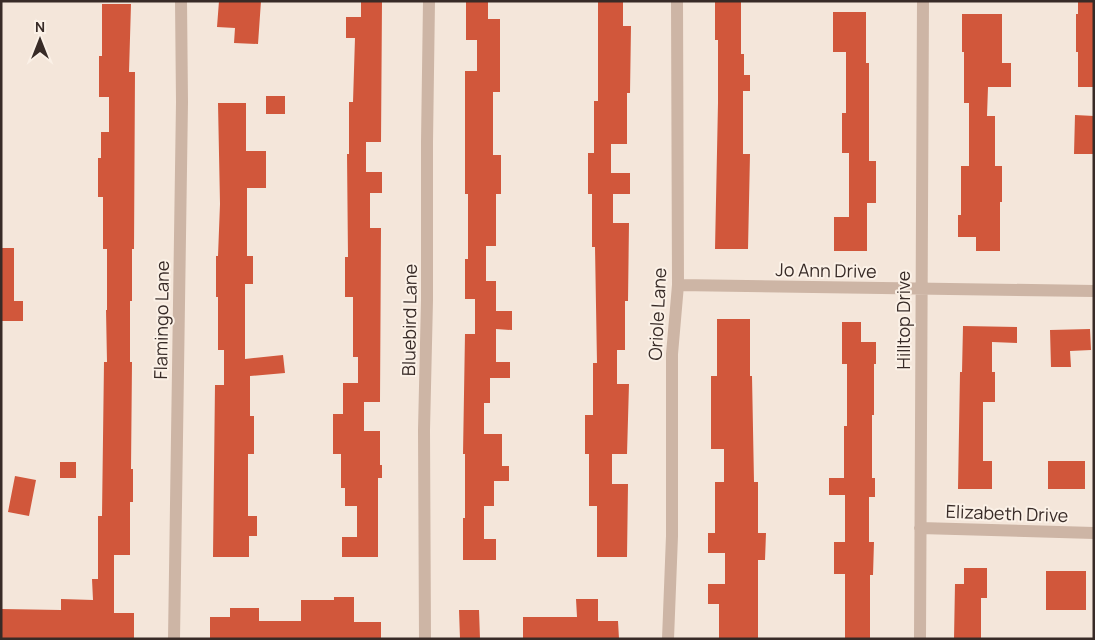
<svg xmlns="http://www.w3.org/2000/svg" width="1095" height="640" viewBox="0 0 1095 640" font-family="Manrope,sans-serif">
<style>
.building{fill:#d1573b}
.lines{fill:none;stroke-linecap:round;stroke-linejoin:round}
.minor{stroke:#cdb5a5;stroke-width:12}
.labels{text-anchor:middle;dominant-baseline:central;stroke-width:4;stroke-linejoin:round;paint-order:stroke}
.street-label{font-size:18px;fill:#382b27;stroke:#fbf1e7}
</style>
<rect width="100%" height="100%" fill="#f4e6da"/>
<path class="building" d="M 219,1 L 261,1 L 258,44 L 234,43 L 235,28 L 217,27 Z
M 361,1 L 382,1 L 381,142 L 366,142 L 366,172 L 382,172 L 382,193 L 370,193 L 370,228 L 381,228 L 380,402 L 364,402 L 364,431 L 380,431 L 380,465 L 382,465 L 382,478 L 378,478 L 378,557 L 342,557 L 342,537 L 357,537 L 357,506 L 345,506 L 345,488 L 341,488 L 341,454 L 333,454 L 333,414 L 343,414 L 343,383 L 358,383 L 358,357 L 353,357 L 353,297 L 345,297 L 345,257 L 348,257 L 347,154 L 349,154 L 349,102 L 353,102 L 355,38 L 346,38 L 346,17 L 361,17 Z
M 466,1 L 488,1 L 488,19 L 500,19 L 500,92 L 493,92 L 493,155 L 501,155 L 501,194 L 496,194 L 496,246 L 486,246 L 486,281 L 496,281 L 496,311 L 512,311 L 512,330 L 496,329 L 496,362 L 510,362 L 510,378 L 490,378 L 490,403 L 484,403 L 484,434 L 502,434 L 502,466 L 509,466 L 509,481 L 494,481 L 494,506 L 484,506 L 484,539 L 496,539 L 496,560 L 463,560 L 463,518 L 465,518 L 465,454 L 463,454 L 465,334 L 475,334 L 475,299 L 465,299 L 465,259 L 468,259 L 468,194 L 465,194 L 465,71 L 477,71 L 477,40 L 466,40 Z
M 1078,1 L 1094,1 L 1094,87 L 1078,87 L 1078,52 L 1076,52 L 1076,14 L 1078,14 Z
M 598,2 L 623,2 L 623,26 L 631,26 L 630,93 L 627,93 L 627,144 L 611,144 L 611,173 L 630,173 L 630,194 L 613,194 L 613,223 L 629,223 L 628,301 L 625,301 L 625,350 L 617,350 L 617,384 L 629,384 L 627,454 L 612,454 L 612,484 L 628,484 L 627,557 L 597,557 L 597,506 L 589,506 L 589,454 L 585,454 L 585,415 L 593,415 L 593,363 L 597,363 L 595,247 L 592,247 L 592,194 L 588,194 L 588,153 L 594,153 L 594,101 L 598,101 Z
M 715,2 L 741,2 L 741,54 L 744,54 L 744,75 L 750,75 L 750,91 L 743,91 L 743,154 L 750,154 L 748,249 L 715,249 L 718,103 L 718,40 L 715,40 Z
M 102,4 L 131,4 L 129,72 L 135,72 L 134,249 L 132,249 L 132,301 L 130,301 L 130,362 L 132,362 L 131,469 L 133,469 L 133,502 L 130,502 L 130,555 L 114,555 L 114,613 L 134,613 L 134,639 L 1,639 L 1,609 L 61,610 L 61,599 L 93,600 L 92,579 L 98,579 L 98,516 L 102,516 L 104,362 L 107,362 L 106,310 L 107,310 L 107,249 L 103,249 L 103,197 L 98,197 L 98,158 L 101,158 L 101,132 L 109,132 L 109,97 L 99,97 L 99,56 L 102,56 Z
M 833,12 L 866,12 L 866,63 L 869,63 L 869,161 L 876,161 L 876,203 L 867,203 L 867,251 L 834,251 L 834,217 L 849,217 L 849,153 L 842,153 L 842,113 L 846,113 L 846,52 L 833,52 Z
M 962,14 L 1002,14 L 1002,63 L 1011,63 L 1011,87 L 988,87 L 987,116 L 995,116 L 995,166 L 1002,166 L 1002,202 L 1000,202 L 1000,251 L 976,251 L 976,237 L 958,237 L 958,215 L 961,215 L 961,166 L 969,166 L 969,103 L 964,103 L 964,52 L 962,52 Z
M 266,96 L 285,96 L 285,114 L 266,114 Z
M 218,103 L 246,103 L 246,151 L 266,151 L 266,188 L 247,188 L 247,256 L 253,256 L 253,284 L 245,284 L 245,359 L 283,355 L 285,373 L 250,376 L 250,416 L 254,416 L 254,454 L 248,454 L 248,516 L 257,516 L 257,536 L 249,536 L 249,557 L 213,557 L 215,385 L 224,385 L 224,350 L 218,350 L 218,297 L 216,297 L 216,256 L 218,256 L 220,204 Z
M 1075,115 L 1094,116 L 1094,154 L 1074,154 Z
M 1,248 L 14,248 L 14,301 L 23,301 L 23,321 L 1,321 Z
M 717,319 L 750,319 L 750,376 L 752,376 L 754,482 L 758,482 L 758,533 L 766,533 L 765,560 L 758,560 L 758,639 L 719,639 L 719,604 L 708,604 L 708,584 L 725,584 L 725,553 L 708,553 L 708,533 L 715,533 L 715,482 L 724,482 L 724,449 L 711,449 L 711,376 L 717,376 Z
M 842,322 L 861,322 L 861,342 L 876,342 L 876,364 L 874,364 L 874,415 L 872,415 L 872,478 L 875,478 L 875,497 L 869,497 L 869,542 L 874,542 L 873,575 L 870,575 L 870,639 L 845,639 L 845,574 L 834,574 L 834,542 L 845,542 L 845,495 L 829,495 L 829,478 L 844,478 L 844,426 L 847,426 L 847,364 L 842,364 Z
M 963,326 L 1017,327 L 1017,343 L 992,342 L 992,372 L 995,372 L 995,402 L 983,402 L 983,461 L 992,461 L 992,489 L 958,489 L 960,372 L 962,372 Z
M 1090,329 L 1091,350 L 1070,351 L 1071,367 L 1051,367 L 1050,330 Z
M 1048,461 L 1085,461 L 1085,489 L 1048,489 Z
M 60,462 L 76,462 L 76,478 L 60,478 Z
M 15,476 L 36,480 L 29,516 L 8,512 Z
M 964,568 L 987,568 L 987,598 L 981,598 L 981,639 L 954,639 L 955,584 L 964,584 Z
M 1046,571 L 1086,571 L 1086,610 L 1046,610 Z
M 334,597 L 354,597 L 354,622 L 381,622 L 381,639 L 210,639 L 210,617 L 230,617 L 230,608 L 259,608 L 259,621 L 301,621 L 301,600 L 334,600 Z
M 576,599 L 598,599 L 598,621 L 618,621 L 619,639 L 523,639 L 523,617 L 577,617 Z
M 459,610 L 479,610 L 480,639 L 460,639 Z"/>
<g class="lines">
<path class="minor" d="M 678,285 L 1094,291
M 920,528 L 1094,533
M 174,639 L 182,102 L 181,1
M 425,639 L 424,430 L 427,300 L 427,142 L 429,1
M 668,639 L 672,536 L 672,354 L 678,285 L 677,1
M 920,639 L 923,1"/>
</g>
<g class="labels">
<g class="street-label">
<text transform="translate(826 270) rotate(1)">Jo Ann Drive</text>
<text transform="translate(657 314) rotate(-87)">Oriole Lane</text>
<text transform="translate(161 320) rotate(-89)">Flamingo Lane</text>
<text transform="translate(409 320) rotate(-89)">Bluebird Lane</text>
<text transform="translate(903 320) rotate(-90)">Hilltop Drive</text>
<text transform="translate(1007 513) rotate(2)">Elizabeth Drive</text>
</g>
</g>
<rect width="1095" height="640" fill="none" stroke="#382b27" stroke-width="5"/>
<g transform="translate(40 40)" stroke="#fbf1e7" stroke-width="4" paint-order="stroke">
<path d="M0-4L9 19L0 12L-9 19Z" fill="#382b27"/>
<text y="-8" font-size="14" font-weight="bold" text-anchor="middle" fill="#382b27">N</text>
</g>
</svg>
